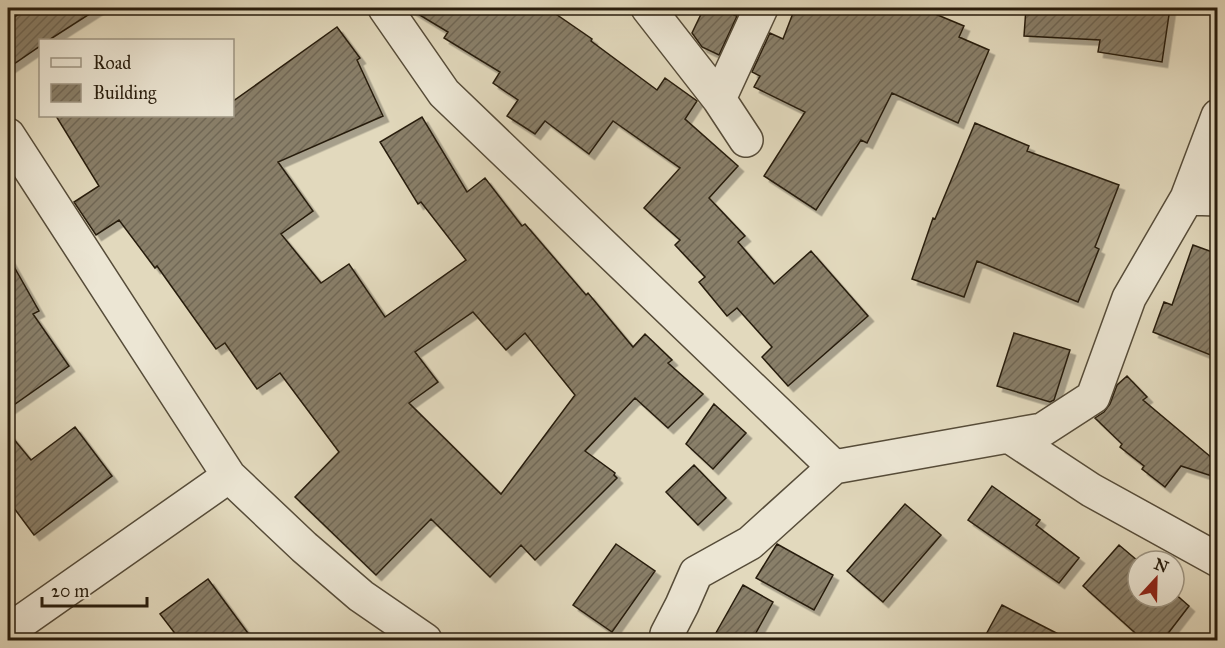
<svg xmlns="http://www.w3.org/2000/svg" width="1225" height="648" viewBox="0 0 1225 648" font-family="'IM FELL Great Primer',serif">
<style>
.building{fill:url(#building-hatch);stroke:#281d0d;stroke-width:1.5;fill-rule:evenodd;filter:url(#shadow)}
.lines{fill:none;stroke-linecap:round;stroke-linejoin:round}
.minor-casing{stroke:#564c39;stroke-width:36}
.minor{stroke:#ece6d4;stroke-width:33}
</style>
<defs>
<pattern id="building-hatch" width="6" height="6" patternUnits="userSpaceOnUse" patternTransform="scale(1.5)"><rect width="6" height="6" fill="#897f69"/><path d="M-1 1l2-2M0 6l6-6M5 7l2-2" fill="none" stroke="#706755"/></pattern>
<filter id="shadow"><feDropShadow dx="5.5" dy="5.5" stdDeviation="0" flood-color="#0004"/></filter>
</defs>
<rect width="100%" height="100%" fill="#e2d9bd"/>
<filter id="stains"><feTurbulence type="fractalNoise" baseFrequency=".00333" numOctaves="4"/><feColorMatrix values="0 0 0 0 .2 0 0 0 0 .09 0 0 0 0 .02 0 0 0 .5 -.17"/></filter>
<radialGradient id="worn" r=".72"><stop offset=".6" stop-color="#630" stop-opacity="0"/><stop offset="1" stop-color="#630" stop-opacity=".3"/></radialGradient>
<path class="building" d="M 28,8 L 99,8 L 49,40 L 40,40 L 40,46 L 8,68 L 8,21 Z
M 408,8 L 547,8 L 592,39 L 591,41 L 657,90 L 665,78 L 697,101 L 685,119 L 738,166 L 709,198 L 745,236 L 738,242 L 774,284 L 811,251 L 868,316 L 788,386 L 762,357 L 772,347 L 737,308 L 727,316 L 699,282 L 705,277 L 675,245 L 680,240 L 644,208 L 680,168 L 613,121 L 589,154 L 545,121 L 535,134 L 507,116 L 518,100 L 493,83 L 500,72 L 444,38 L 448,32 Z
M 704,8 L 737,8 L 734,15 L 737,16 L 719,55 L 702,47 L 692,33 Z
M 795,8 L 921,8 L 964,26 L 959,37 L 989,50 L 958,123 L 892,93 L 867,143 L 861,140 L 816,210 L 764,176 L 805,112 L 754,87 L 760,76 L 752,72 L 770,33 L 783,39 Z
M 1026,8 L 1170,8 L 1162,62 L 1098,52 L 1100,40 L 1024,36 Z
M 337,27 L 360,58 L 357,60 L 383,116 L 278,162 L 313,211 L 281,234 L 321,283 L 349,264 L 385,317 L 466,260 L 421,202 L 418,204 L 380,142 L 422,117 L 467,192 L 485,178 L 522,226 L 525,224 L 586,295 L 588,293 L 633,347 L 645,334 L 672,360 L 668,363 L 703,394 L 668,428 L 635,398 L 585,451 L 615,473 L 614,475 L 617,478 L 535,560 L 521,545 L 490,577 L 431,519 L 376,575 L 295,497 L 339,452 L 280,373 L 257,389 L 225,343 L 216,349 L 157,266 L 155,268 L 119,220 L 96,235 L 74,202 L 99,186 L 56,116 L 232,116 L 232,102 ZM 473,312 L 506,350 L 525,333 L 575,395 L 501,494 L 409,403 L 438,382 L 415,352 Z
M 975,123 L 1029,146 L 1027,151 L 1119,185 L 1095,247 L 1099,249 L 1078,302 L 977,261 L 964,297 L 912,279 L 933,218 L 935,219 Z
M 1193,245 L 1218,254 L 1218,358 L 1153,332 L 1164,302 L 1172,305 Z
M 8,256 L 39,311 L 33,314 L 69,366 L 8,409 Z
M 1014,333 L 1070,350 L 1054,400 L 1050,402 L 997,386 Z
M 1127,376 L 1147,397 L 1143,400 L 1218,463 L 1218,478 L 1181,466 L 1165,487 L 1142,469 L 1144,466 L 1120,447 L 1122,444 L 1095,418 L 1104,412 L 1110,404 L 1117,385 Z
M 714,404 L 746,433 L 713,469 L 686,444 Z
M 75,427 L 112,476 L 34,535 L 8,500 L 8,432 L 31,460 Z
M 694,465 L 726,498 L 698,525 L 666,492 Z
M 992,486 L 1040,520 L 1036,525 L 1079,558 L 1059,583 L 968,520 Z
M 905,504 L 941,535 L 883,602 L 847,571 Z
M 616,544 L 655,571 L 612,632 L 573,605 Z
M 777,544 L 833,575 L 814,610 L 756,578 Z
M 1119,545 L 1138,561 L 1138,597 L 1174,597 L 1174,593 L 1189,606 L 1163,640 L 1143,640 L 1083,586 Z
M 208,579 L 253,640 L 180,640 L 160,614 Z
M 743,585 L 773,602 L 752,640 L 712,640 Z
M 1002,605 L 1029,619 L 1070,640 L 983,640 Z"/>
<g class="lines">
<defs>
<path id="minor" d="M 385,8 L 444,93 L 834,467
M 648,8 L 719,99 L 746,140
M 719,99 L 761,8
M 8,135 L 229,476 L 304,547 L 361,596 L 425,640
M 1187,198 L 1218,199
M 1009,436 L 1091,490 L 1218,560
M 8,631 L 229,476
M 666,640 L 667,634 L 682,605 L 696,573 L 750,543 L 834,467 L 1042,430 L 1093,397 L 1129,298 L 1187,198 L 1218,116"/>
</defs>
<use href="#minor" class="minor-casing"/>
<use href="#minor" class="minor"/>
</g>
<rect width="1225" height="648" fill="none" stroke="#e2d9bd" stroke-width="30"/>
<rect x="9" y="9" width="1207" height="630" fill="none" stroke="#281d0d" stroke-width="3"/>
<rect x="15" y="15" width="1195" height="618" fill="none" stroke="#281d0d" stroke-width="1.5"/>
<rect x="39" y="39" width="195" height="78" fill="#ece6d4" stroke="#9e9684" stroke-width="1.5"/>
<rect x="51" y="58" width="30" height="9" fill="#ece6d4" stroke="#9e9684" stroke-width="1.5"/>
<text x="93" y="69" font-size="18" fill="#281d0d">Road</text>
<rect x="51" y="84" width="30" height="18" fill="url(#building-hatch)" stroke="#9e9684" stroke-width="1.5"/>
<text x="93" y="99" font-size="18" fill="#281d0d">Building</text>
<g transform="translate(1156 579) rotate(22)"><circle r="28" fill="#ece6d4" stroke="#9e9684" stroke-width="1.5"/>
<path d="M0-4.5L10 22L0 15L-10 22Z" fill="#8f2418"/>
<text y="-9" font-size="16" font-weight="bold" text-anchor="middle" fill="#281d0d">N</text>
</g>
<path d="M42 597v9h105v-9" fill="none" stroke="#281d0d" stroke-width="3"/>
<text x="51" y="597" font-size="18" fill="#281d0d" stroke="#ece6d4" stroke-width="4.5" paint-order="stroke">20 m</text>
<rect width="100%" height="100%" filter="url(#stains)"/>
<rect width="100%" height="100%" fill="url(#worn)"/>
</svg>
